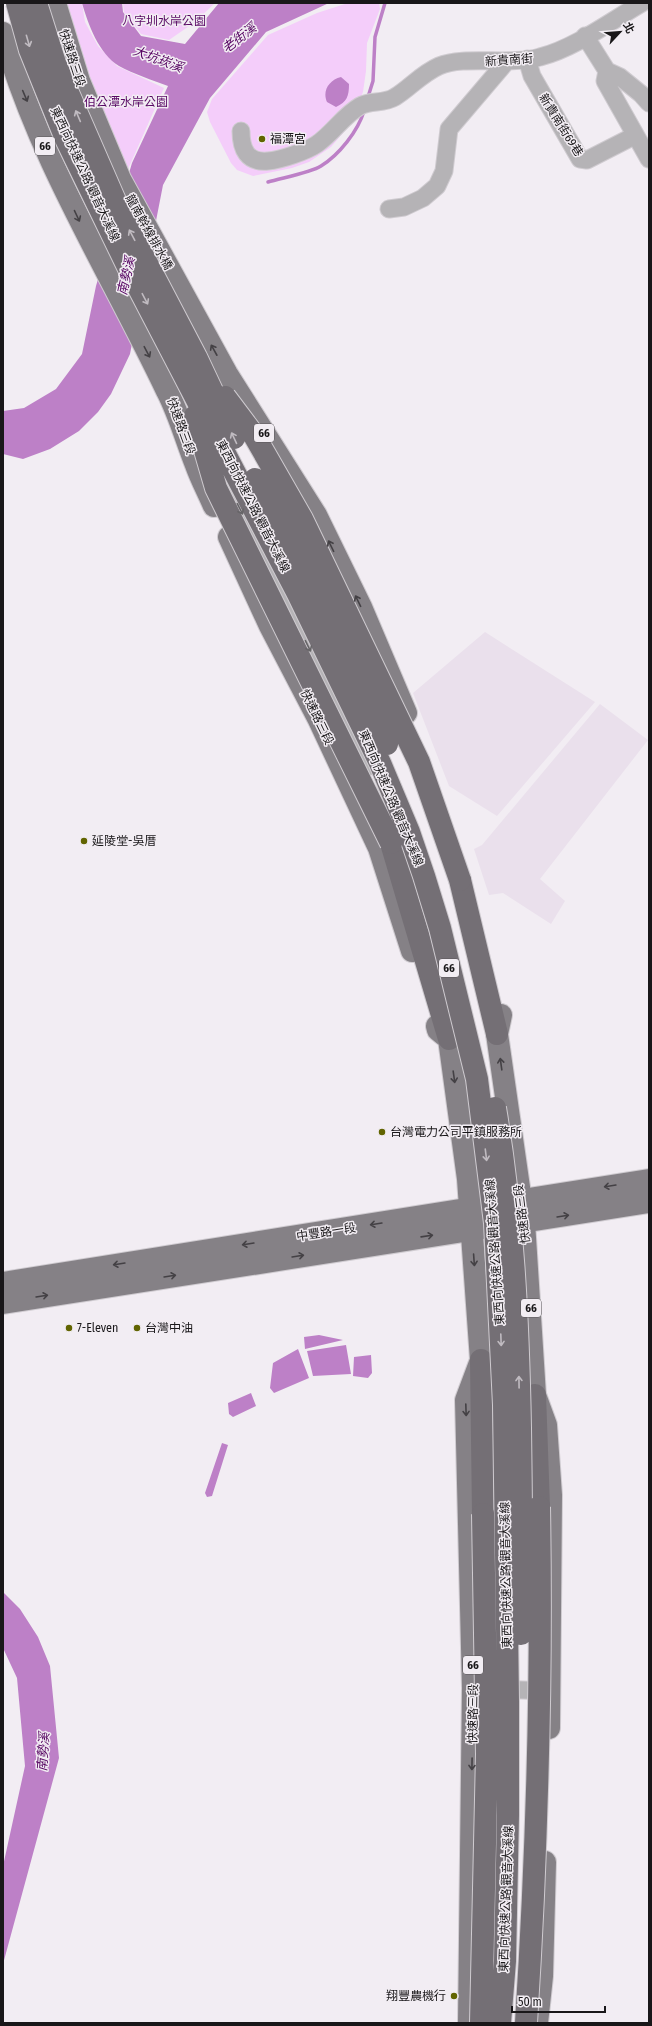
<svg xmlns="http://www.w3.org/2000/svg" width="652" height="2026" viewBox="0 0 652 2026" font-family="'Fira Sans Condensed','Noto Sans TC',sans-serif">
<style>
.built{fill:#eae0ec}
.green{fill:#f4cdfa}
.water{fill:#bd80c7}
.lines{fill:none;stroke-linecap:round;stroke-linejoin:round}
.stream{stroke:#bd80c7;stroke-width:3.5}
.minor-casing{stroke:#cfcbd0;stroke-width:19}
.major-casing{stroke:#cfcbd0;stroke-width:24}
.highway-casing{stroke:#cfcbd0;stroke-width:24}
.minor{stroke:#b5b3b6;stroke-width:17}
.major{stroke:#858186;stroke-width:22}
.highway{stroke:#746f75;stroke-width:22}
.highway-bridge-casing{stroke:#cfcbd0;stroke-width:24;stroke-linecap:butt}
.highway-bridge{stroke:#746f75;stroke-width:22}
.oneway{stroke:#c0bbc1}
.oneway2{stroke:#444145}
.oneway3{stroke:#676568}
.poi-dot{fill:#616400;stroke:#f2edf3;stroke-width:1.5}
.labels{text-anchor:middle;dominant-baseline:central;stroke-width:3;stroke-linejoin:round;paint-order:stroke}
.shield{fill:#f2edf3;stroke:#5a575a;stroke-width:1}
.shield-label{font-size:11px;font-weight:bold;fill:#191719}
.park-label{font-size:12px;fill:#580864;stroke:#f2edf3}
.street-label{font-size:12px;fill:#191719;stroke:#f2edf3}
.poi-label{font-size:12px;fill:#191719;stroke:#f2edf3;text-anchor:start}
.water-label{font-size:13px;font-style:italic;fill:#550361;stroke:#f2edf3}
</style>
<rect width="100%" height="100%" fill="#f2edf3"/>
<path class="built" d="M 485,632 L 595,702 L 497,816 L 449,786 L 413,693 Z
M 600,704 L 648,740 L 540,879 L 565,901 L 551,924 L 503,893 L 489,895 L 474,849 L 482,845 Z"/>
<path class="green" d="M 62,3 L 82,3 L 85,22 L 98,46 L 117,66 L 164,88 L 125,176 Z
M 123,3 L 215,3 L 195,22 L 169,40 L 141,34 L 124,12 Z
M 348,3 L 379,3 L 380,9 L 367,43 L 366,71 L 363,92 L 349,126 L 331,147 L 309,162 L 292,168 L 253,176 L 237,170 L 231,163 L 210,122 L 207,112 L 212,99 L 268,35 L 317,13 Z"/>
<path class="water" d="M 82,3 L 122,3 L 123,12 L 141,36 L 185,44 L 219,3 L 329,3 L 266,32 L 210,98 L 163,185 L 130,354 L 111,394 L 98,412 L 79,431 L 50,449 L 23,459 L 3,454 L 3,411 L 24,408 L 56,389 L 82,354 L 96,286 L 132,163 L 168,86 C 152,80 134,74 119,66 C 99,54 88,24 82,3 Z
M 341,77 L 349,84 C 349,96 347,102 336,107 L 327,102 C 322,91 329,80 341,77 Z
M 319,1335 L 343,1340 L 305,1349 L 304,1337 Z
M 346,1345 L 351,1374 L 313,1376 L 307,1351 Z
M 298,1349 L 309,1378 L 274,1393 L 270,1388 L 273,1363 Z
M 371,1355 L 372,1373 L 368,1378 L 353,1376 L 354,1357 Z
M 251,1393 L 256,1406 L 233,1417 L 229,1414 L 228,1403 Z
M 222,1443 L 228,1445 L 212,1496 L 207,1497 L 205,1493 Z
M 3,1592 L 20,1609 L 38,1637 L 50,1666 L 59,1758 L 3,1964 L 3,1866 L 25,1766 L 17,1678 L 3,1648 Z"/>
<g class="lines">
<path class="stream" d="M 368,97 L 373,81 L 375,37 L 385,3
M 268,182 C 281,178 310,173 321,166 C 339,155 358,131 364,111"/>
<defs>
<path id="minor" d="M 585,36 L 607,71 L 620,77 L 641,94 L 649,103
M 527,59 L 532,76 L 580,159 L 587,160 L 634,136
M 607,71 L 605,81 L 649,159
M 241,131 C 241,149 247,163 268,161 C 281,160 307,151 317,144 C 333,133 343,116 360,106 C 370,100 384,104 395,97 C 410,88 421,74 439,66 C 465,55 509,66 540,57 C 575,48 611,21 642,3
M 389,209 L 404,207 L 423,198 L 437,186 L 444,171 L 449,129 L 506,62
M 214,460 L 291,611 L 366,768
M 410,865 L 429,934
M 494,1565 L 496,1621
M 496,1689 L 550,1691
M 496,1887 L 497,1797"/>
<path id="major" d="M 55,3 L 79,81 L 120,179 L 227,374 L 316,515 L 361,607 L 406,713
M 3,33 C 39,160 111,273 167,391 C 179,414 186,440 196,465 C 201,479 208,492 214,506
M 229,537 L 270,626 L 319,720 L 379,848 L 412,951
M 501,1015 L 497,1034 L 524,1222 L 535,1395 L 546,1425 L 551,1495 L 549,1728
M 437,1026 L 438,1030 L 449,1039 L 468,1179 L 481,1360 L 466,1400 L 473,1688 L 469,2023
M 3,1283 L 649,1180
M 3,1303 L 649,1202
M 537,2023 L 542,1976 L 545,1862"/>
<path id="highway" d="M 391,843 L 449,1039
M 460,880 L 497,1034
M 481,1360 L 483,1514
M 535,1395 L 539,1507"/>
</defs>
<use href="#minor" class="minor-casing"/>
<use href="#major" class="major-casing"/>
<use href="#highway" class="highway-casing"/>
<use href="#minor" class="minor"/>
<use href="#major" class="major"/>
<use href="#highway" class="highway"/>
<defs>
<path id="highway-bridge" d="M 17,3 L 30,50 L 66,139 L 132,275 L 298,594 L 380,763 L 409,832 L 424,876 L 440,928 L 477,1079 L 495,1223 L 504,1405 L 508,1702 L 508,1815 L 505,1961 L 500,2023
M 36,3 L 55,63 L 119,210 L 196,357 L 234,438
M 225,397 L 255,437 L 302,519 L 419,762 L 460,880
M 195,416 L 216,488 L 391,843
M 255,479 L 283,529 L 387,744
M 495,1108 C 513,1215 518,1319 520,1428 C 521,1497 522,1565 521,1634
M 481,2023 L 487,1754 L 483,1514
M 526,2023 C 537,1851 542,1679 539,1507"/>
</defs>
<use href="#highway-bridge" class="highway-bridge-casing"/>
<use href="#highway-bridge" class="highway-bridge"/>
</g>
<defs><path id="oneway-shaft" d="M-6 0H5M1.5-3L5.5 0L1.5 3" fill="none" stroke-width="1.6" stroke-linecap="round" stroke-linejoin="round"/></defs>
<g class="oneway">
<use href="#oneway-shaft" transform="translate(28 41) rotate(74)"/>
<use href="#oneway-shaft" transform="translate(78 116) rotate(-113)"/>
<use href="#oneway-shaft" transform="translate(132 235) rotate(-118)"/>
<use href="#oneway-shaft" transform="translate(145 299) rotate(62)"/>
<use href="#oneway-shaft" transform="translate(234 438) rotate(-115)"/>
<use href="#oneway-shaft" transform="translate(486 1155) rotate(83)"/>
<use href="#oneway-shaft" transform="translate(501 1340) rotate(88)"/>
<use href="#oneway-shaft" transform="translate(519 1382) rotate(-91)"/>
</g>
<g class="oneway2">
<use href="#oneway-shaft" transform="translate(25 96) rotate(67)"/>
<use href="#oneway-shaft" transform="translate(77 216) rotate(65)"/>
<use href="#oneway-shaft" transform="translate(214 350) rotate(-119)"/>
<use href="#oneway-shaft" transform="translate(147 352) rotate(62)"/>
<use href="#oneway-shaft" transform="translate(331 546) rotate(-116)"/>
<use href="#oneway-shaft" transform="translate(358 601) rotate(-116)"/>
<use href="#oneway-shaft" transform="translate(501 1064) rotate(-98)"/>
<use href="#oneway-shaft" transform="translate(454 1077) rotate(82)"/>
<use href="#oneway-shaft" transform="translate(610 1186) rotate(171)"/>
<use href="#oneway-shaft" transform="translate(563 1216) rotate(-9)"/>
<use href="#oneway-shaft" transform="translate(376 1224) rotate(171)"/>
<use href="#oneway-shaft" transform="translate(427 1236) rotate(-8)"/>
<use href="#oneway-shaft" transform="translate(248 1244) rotate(171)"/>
<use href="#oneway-shaft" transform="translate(298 1256) rotate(-9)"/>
<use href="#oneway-shaft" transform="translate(474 1260) rotate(86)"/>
<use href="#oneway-shaft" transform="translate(119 1264) rotate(171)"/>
<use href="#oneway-shaft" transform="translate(170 1276) rotate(-9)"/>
<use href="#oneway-shaft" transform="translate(42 1296) rotate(-9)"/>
<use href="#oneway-shaft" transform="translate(466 1410) rotate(88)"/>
<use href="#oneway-shaft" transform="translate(472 1764) rotate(91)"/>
</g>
<g class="oneway3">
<use href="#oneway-shaft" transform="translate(240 509) rotate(63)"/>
<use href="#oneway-shaft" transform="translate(308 646) rotate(64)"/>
</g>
<g class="poi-dot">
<circle cx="262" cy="139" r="4"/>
<circle cx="84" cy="841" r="4"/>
<circle cx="382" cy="1132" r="4"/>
<circle cx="69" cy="1328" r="4"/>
<circle cx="137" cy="1328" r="4"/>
<circle cx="454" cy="1996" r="4"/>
</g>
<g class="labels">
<g class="shield">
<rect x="35" y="137" width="20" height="18" rx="3"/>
<rect x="254" y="424" width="20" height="18" rx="3"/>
<rect x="439" y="959" width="20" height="18" rx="3"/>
<rect x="521" y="1299" width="20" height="18" rx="3"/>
<rect x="463" y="1656" width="20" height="18" rx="3"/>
</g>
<g class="shield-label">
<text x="45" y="146">66</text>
<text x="264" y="433">66</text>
<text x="449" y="968">66</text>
<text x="531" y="1308">66</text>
<text x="473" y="1665">66</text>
</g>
<g class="park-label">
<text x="164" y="21">八字圳水岸公園</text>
<text x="126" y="102">伯公潭水岸公園</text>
</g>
<g class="street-label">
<text transform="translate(72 58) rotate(72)">快速路三段</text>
<text transform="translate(509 60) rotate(-4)">新貴南街</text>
<text transform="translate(561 125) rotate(58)">新貴南街69巷</text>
<text transform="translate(85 174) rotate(65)">東西向快速公路 觀音大溪線</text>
<text transform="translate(149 232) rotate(61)">龍南幹線排水橋</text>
<text transform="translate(181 426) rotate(70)">快速路三段</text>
<text transform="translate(253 506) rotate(63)">東西向快速公路 觀音大溪線</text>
<text transform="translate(317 717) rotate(64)">快速路三段</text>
<text transform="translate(391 798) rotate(67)">東西向快速公路 觀音大溪線</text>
<text transform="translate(522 1214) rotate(-97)">快速路三段</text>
<text transform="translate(326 1232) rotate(-9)">中豐路一段</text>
<text transform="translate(495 1252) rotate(-94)">東西向快速公路 觀音大溪線</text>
<text transform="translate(506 1575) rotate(-91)">東西向快速公路 觀音大溪線</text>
<text transform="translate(473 1714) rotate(-89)">快速路三段</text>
<text transform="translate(506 1899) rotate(-88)">東西向快速公路 觀音大溪線</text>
</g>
<g class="poi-label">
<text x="270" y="139">福潭宮</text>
<text x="92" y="841">延陵堂-吳厝</text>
<text x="390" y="1132">台灣電力公司平鎮服務所</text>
<text x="77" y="1328">7-Eleven</text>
<text x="145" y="1328">台灣中油</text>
<text x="446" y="1996" text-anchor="end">翔豐農機行</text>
</g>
<g class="water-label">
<text transform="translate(239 38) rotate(-38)">老街溪</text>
<text transform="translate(158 59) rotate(20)">大坑崁溪</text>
<text transform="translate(126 276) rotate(-77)">南勢溪</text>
<text transform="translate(43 1752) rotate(-86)">南勢溪</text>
</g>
</g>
<rect width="652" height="2026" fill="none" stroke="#191719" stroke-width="8"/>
<g transform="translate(620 32) rotate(64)" stroke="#f2edf3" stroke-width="3" paint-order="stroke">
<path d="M0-3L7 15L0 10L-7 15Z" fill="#191719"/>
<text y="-6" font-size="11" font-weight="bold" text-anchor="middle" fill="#191719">北</text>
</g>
<path d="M512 2006v6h93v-6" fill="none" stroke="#191719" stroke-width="2"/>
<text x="518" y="2006" font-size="12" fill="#191719" stroke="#f2edf3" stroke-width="3" paint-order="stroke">50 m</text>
</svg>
